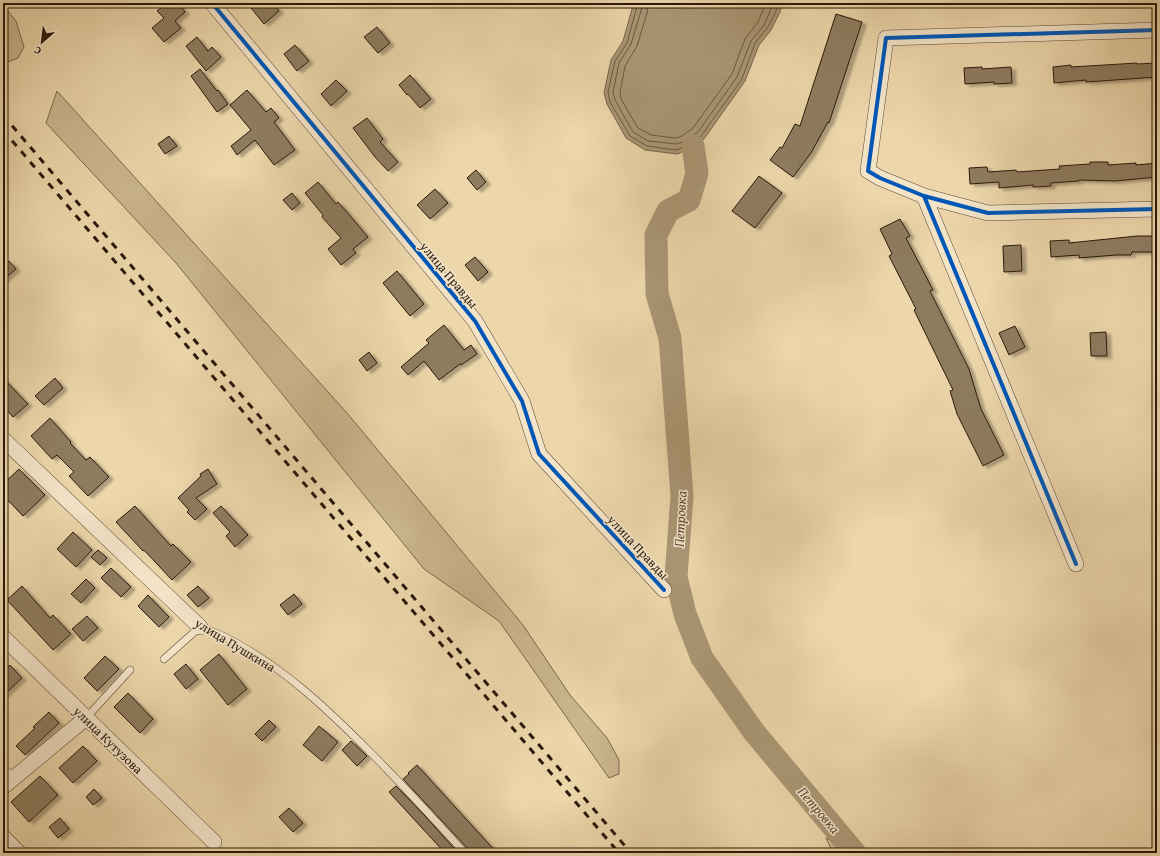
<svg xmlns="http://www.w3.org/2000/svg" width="1160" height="856" viewBox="0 0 1160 856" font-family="'Gentium Book Plus',serif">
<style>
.green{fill:#cbb68f;stroke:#7a684d}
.water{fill:#aa9674;stroke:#76644a}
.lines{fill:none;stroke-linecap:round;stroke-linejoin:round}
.shore{stroke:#6a5840;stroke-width:1}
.river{stroke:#aa9674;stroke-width:23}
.building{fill:#8e7b5e;stroke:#29190b;filter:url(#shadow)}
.lane-casing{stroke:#5a4833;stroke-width:8}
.street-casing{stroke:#5a4833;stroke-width:16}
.lane{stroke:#f3e4c8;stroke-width:7}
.street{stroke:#f3e4c8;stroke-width:15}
.rail{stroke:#29190b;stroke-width:3;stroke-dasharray:7 7;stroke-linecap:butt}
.cycleway-casing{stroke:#f3e4c8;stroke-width:6}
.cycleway{stroke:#0057b8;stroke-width:4}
.labels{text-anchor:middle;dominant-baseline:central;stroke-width:3;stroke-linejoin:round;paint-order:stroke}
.street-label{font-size:13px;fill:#29190b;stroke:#f3e4c8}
.water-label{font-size:14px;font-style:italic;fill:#5d4b35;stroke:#f3e4c8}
</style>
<defs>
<filter id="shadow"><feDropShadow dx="4.5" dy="2.5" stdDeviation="1" flood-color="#0004"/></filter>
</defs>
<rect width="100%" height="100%" fill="#ecd6aa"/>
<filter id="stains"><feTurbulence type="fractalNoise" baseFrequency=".005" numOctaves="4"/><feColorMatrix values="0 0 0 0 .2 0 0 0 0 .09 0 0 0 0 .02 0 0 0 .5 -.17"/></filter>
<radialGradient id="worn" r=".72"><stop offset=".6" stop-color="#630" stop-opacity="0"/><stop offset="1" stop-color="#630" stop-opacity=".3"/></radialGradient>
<path class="green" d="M 3,5 L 16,21 L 24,47 L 18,58 L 8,62 L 3,56 Z
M 57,91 L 347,413 L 523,625 L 570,695 L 607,738 L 619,760 L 619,774 L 609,778 L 499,621 L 424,569 L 176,263 L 46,123 Z
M 826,838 L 860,853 L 833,853 Z"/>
<path class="water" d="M 633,3 L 782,3 L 780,12 L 771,30 L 759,45 L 745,81 L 704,139 L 687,150 L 677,154 L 645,150 L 626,138 L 607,104 L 604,93 L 611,60 L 623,41 L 632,9 Z"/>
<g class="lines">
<path class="shore" d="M 637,3 L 636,10 L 627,43 L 615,61 L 608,92 L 610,102 L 630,136 L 647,146 L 676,150 L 685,147 L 701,136 L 742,79 L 755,43 L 768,27 L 776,11 L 778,3
M 642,3 L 641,11 L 631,44 L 619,63 L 613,92 L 615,100 L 633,132 L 648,141 L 676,144 L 683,142 L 698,132 L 737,77 L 751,41 L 764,25 L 771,9 L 773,3
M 648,3 L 647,13 L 637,46 L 625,66 L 620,93 L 621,99 L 638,128 L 651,135 L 675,138 L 680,137 L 693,128 L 732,74 L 745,39 L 758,22 L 766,3"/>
<path class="river" d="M 693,146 L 697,173 L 689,200 L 668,211 L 656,235 L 657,294 L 670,338 L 682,496 L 676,577 L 685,614 L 702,658 L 754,732 L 855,853"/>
</g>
<path class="building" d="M 167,3 L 178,3 L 185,12 L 175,21 L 181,28 L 164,42 L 152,28 L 164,18 L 157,11 Z
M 247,3 L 273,3 L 279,11 L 264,24 Z
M 836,14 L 862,22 L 829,123 L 828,122 L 811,153 L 793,177 L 770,160 L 780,147 L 782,148 L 795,124 L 800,126 Z
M 377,27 L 390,43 L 378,53 L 364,37 Z
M 197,37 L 208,51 L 212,47 L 221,57 L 206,71 L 186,46 Z
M 295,45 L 309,61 L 297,71 L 284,54 Z
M 1137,63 L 1137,64 L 1157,63 L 1157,77 L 1086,82 L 1086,80 L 1054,83 L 1053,67 L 1071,65 L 1071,67 Z
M 982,67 L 982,69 L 1011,67 L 1012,83 L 994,84 L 994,82 L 965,84 L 964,68 Z
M 200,69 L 217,91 L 218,90 L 228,104 L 217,112 L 191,76 Z
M 410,75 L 431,99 L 420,108 L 408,94 L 407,95 L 399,85 Z
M 336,80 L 347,91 L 331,106 L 321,94 Z
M 247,90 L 266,112 L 271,108 L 279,118 L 274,122 L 295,150 L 274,165 L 255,140 L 237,155 L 231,146 L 251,130 L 230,105 Z
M 367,118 L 383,139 L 380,142 L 398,162 L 388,171 L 375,157 L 353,128 Z
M 169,136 L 177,146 L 165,154 L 158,144 Z
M 1090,162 L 1108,162 L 1108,165 L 1136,163 L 1136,165 L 1157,163 L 1157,177 L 1115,181 L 1079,180 L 1079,181 L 1051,183 L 1051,186 L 1033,187 L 1033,185 L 999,188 L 999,182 L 970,184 L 969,168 L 987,167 L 988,172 L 1016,170 L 1017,172 L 1060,169 L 1059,166 L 1090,164 Z
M 476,170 L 486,182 L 477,190 L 467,178 Z
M 759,176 L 782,193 L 755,228 L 732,211 Z
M 318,182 L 336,204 L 338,202 L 346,211 L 368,237 L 353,249 L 356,253 L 341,265 L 328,249 L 341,238 L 322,217 L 323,215 L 305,193 Z
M 435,189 L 448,203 L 430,219 L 417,205 Z
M 292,193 L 300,203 L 292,210 L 283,200 Z
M 900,219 L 910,236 L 906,238 L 933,290 L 930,291 L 969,369 L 981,409 L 1004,455 L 983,466 L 957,414 L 950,391 L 953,390 L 914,310 L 916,309 L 889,256 L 892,254 L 880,229 Z
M 1137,236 L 1157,236 L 1157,252 L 1132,252 L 1131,255 L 1116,255 L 1079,258 L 1079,255 L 1051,257 L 1050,241 L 1069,240 L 1069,243 Z
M 1021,245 L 1022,271 L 1004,272 L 1003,246 Z
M 475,257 L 488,272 L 478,281 L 465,265 Z
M 9,261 L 16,269 L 3,280 L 3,266 Z
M 397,271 L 424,304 L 410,316 L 383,283 Z
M 444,325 L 464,350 L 471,345 L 477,354 L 461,365 L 460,364 L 439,380 L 424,361 L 408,375 L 401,367 L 429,343 L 426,340 Z
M 1015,326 L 1025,347 L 1009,355 L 999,333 Z
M 1106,332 L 1107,356 L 1091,356 L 1090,333 Z
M 369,352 L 377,363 L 367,371 L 359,360 Z
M 3,378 L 28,404 L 13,417 L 3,406 Z
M 55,378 L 63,388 L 44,405 L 35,396 Z
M 50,418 L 71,442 L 70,443 L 86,460 L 90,457 L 109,477 L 88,496 L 69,476 L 74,472 L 57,455 L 52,459 L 31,436 Z
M 19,469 L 45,495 L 23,516 L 3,495 L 3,484 Z
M 208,469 L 217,484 L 196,498 L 207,509 L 195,520 L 187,512 L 189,510 L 178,498 L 201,476 L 200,474 Z
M 135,506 L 171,546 L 173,544 L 191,562 L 172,580 L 144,550 L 143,551 L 116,522 Z
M 221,506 L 248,535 L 235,547 L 226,536 L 230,532 L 213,513 Z
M 73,532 L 92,550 L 76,567 L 57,549 Z
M 98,550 L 107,558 L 100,565 L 91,557 Z
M 111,568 L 131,587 L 121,597 L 101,578 Z
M 86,579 L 95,588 L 81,603 L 71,594 Z
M 22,586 L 50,618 L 53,615 L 71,634 L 53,650 L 7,600 Z
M 198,586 L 209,598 L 198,607 L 187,595 Z
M 294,594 L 302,604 L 288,615 L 280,605 Z
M 148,595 L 169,617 L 159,627 L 138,606 Z
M 87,616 L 98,628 L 83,641 L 72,629 Z
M 219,654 L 247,689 L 228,705 L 200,670 Z
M 105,656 L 119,669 L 97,691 L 84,678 Z
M 186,664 L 198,679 L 186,689 L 174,674 Z
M 10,665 L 22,678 L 3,696 L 3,672 Z
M 128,693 L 153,719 L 140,733 L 114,707 Z
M 49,712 L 59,723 L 25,755 L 16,746 L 35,728 L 33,727 Z
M 269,720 L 276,727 L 262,741 L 255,734 Z
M 319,726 L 338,742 L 322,761 L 303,745 Z
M 351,741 L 367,756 L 357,766 L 342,750 Z
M 83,746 L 97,761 L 73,783 L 59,768 Z
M 417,765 L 497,853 L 470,853 L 469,850 L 403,779 L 409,774 L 408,773 Z
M 40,776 L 58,795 L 29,822 L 11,802 Z
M 396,786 L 426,817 L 458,853 L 445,853 L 389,792 Z
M 94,789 L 102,798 L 93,805 L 86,797 Z
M 289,808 L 303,823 L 293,832 L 279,817 Z
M 60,818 L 69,829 L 58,838 L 49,827 Z"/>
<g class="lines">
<defs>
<path id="lane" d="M 164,659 L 200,627 C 208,630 217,633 225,637 C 281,665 326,708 369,751 C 402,784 433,818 465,853
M 86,718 L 130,670
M 3,770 L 8,772 L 13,778"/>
<path id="street" d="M 212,3 L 475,321 L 522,401 L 539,454 L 664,590
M 1157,30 L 886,38 L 868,171 L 880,178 L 924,196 L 988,213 L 1157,209
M 924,196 L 1076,564
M 3,439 L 200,627
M 3,637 L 214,842
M 3,787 L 86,718
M 3,837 L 19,853"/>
</defs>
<use href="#lane" class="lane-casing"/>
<use href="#street" class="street-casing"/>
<use href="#lane" class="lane"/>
<use href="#street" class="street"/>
<path class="rail" d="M 3,115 L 631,853
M 3,130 L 619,853"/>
<defs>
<path id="cycleway" d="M 212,3 L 475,321 L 522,401 L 539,454 L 664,590
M 1157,30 L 886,38 L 868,171 L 880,178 L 924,196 L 988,213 L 1157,209
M 924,196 L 1076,564"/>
</defs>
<use href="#cycleway" class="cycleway-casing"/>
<use href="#cycleway" class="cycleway"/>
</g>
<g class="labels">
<g class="street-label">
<text transform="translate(449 275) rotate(50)">улица Правды</text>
<text transform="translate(638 547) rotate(47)">улица Правды</text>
<text transform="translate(235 645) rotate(31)">улица Пушкина</text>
<text transform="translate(108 740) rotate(44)">улица Кутузова</text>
</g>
<g class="water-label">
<text transform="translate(680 519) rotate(-87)">Петровка</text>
<text transform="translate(819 810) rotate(50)">Петровка</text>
</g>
</g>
<rect width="1160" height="856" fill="none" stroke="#ecd6aa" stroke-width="16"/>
<rect x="4" y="4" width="1152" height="848" fill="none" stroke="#29190b" stroke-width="2"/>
<rect x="8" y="8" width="1144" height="840" fill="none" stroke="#29190b"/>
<g transform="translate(42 42) rotate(208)" stroke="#f3e4c8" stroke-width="3" paint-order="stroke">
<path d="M0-3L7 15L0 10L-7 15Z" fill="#29190b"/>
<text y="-6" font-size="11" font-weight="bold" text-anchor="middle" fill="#29190b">С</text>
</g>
<rect width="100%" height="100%" filter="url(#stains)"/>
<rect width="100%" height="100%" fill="url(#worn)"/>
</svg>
